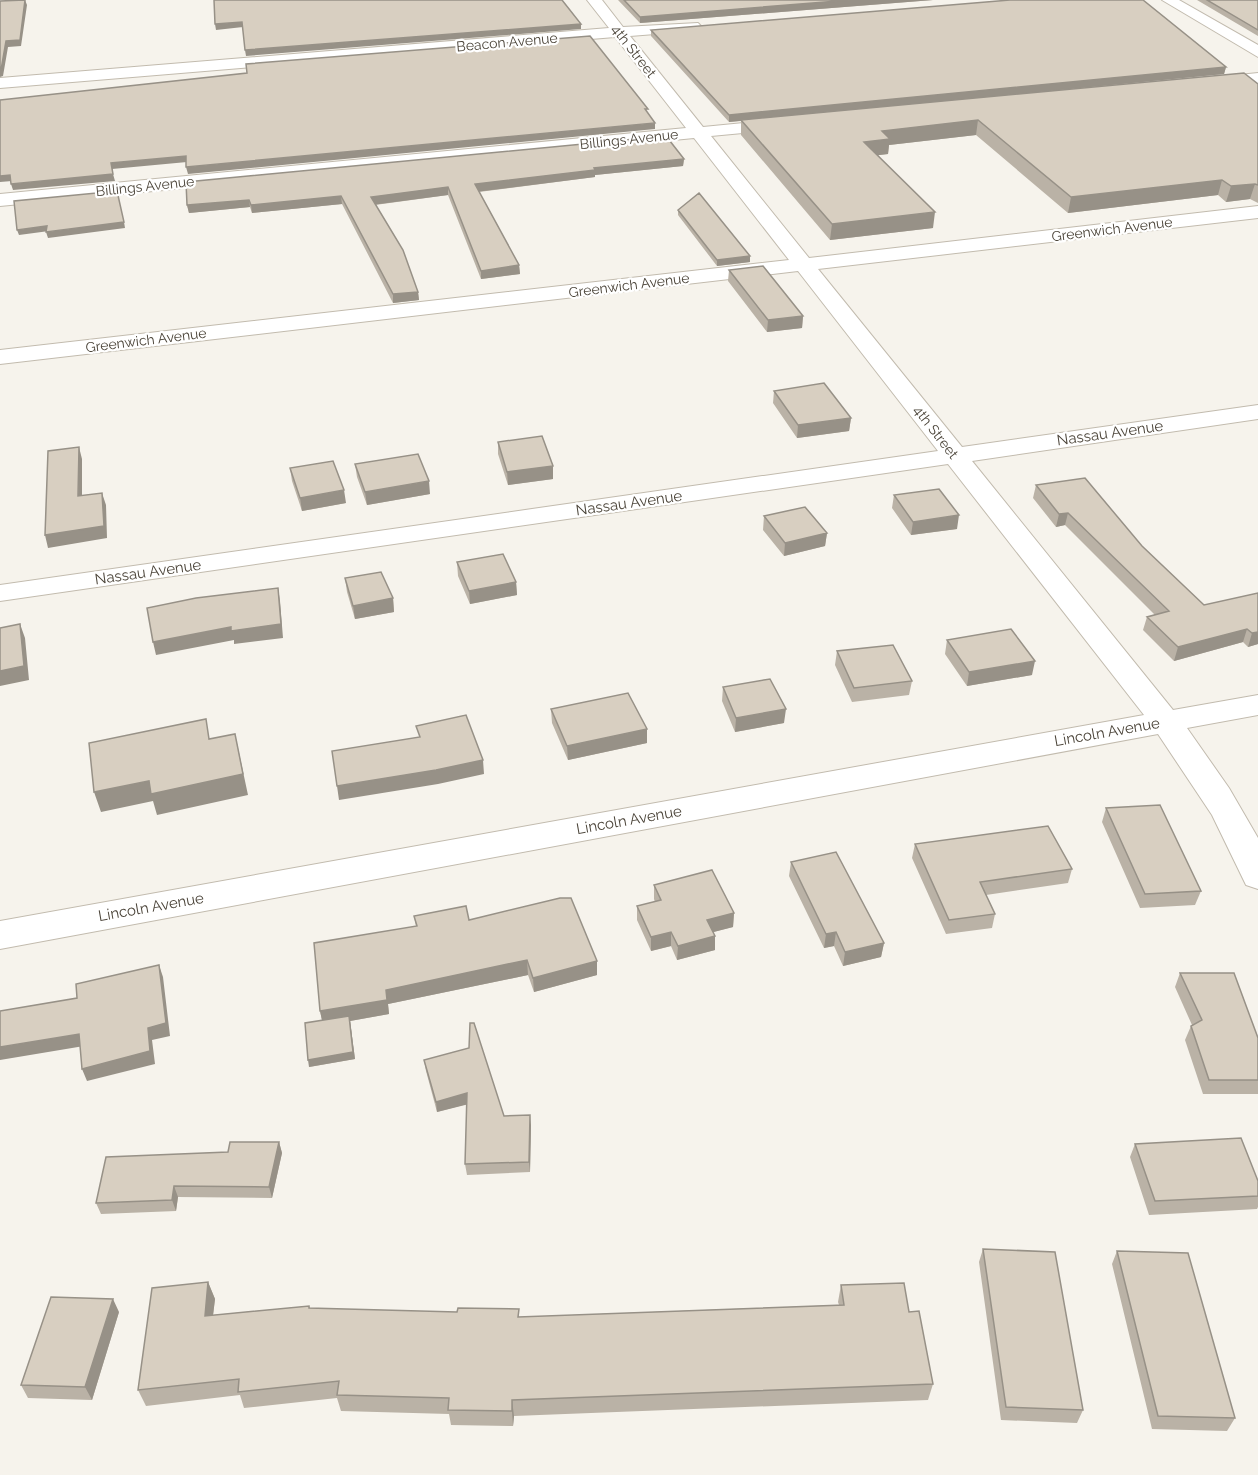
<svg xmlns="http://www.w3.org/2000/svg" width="1258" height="1475" viewBox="0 0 1258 1475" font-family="Raleway,sans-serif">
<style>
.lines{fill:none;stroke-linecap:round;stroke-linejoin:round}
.street-casing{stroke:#c2bbae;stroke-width:2}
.street{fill:#fff;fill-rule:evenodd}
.wall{fill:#bab2a6}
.shaded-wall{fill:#979187}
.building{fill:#d8cfc1;stroke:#979187;stroke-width:1.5}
.labels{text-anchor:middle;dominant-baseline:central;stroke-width:4.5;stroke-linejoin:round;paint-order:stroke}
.far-street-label{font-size:14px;fill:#4b4439;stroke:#fff}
.street-label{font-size:15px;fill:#4b4439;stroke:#fff}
</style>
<rect width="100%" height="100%" fill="#f6f3ec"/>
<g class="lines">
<defs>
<path id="street" d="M 587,0 L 602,0 L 623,27 L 698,23 L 701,26 L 698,29 L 693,31 L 630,36 L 703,127 L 784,119 L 790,120 L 793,124 L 790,128 L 784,129 L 711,136 L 809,258 L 1258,206 L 1258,218 L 818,269 L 962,447 L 1258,405 L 1258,419 L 972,461 L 1173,710 L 1258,695 L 1258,715 L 1187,728 L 1229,788 L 1258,838 L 1258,889 L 1246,885 L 1212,815 L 1158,734 L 0,949 L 0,921 L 1144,715 L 948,464 L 0,601 L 0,585 L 938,451 L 798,271 L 0,364 L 0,350 L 789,260 L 694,138 L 0,206 L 0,194 L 686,128 L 615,37 L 0,88 L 0,78 L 609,28 Z
M 1162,0 L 1179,0 L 1258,45 L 1258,57 Z
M 1258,73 L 1258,83 L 1210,88 L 1202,83 L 1210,78 Z"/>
</defs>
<use href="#street" class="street-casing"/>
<use href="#street" class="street"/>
</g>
<path class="wall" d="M 618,0 L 933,0 L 640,23 Z
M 1197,0 L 1258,0 L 1258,36 Z
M 651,30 L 1226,67 L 1224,74 L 1001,96 L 1258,84 L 1258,203 L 1250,199 L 1226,202 L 1218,195 L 1068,213 L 976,135 L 889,145 L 888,154 L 878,155 L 933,228 L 830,240 L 741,135 L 741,121 L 729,122 L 651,36 Z
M 684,159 L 683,166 L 595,175 L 595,177 L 479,192 L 519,265 L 520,274 L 481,279 L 448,195 L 375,205 L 418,292 L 419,300 L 393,303 L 342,204 L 252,213 L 250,207 L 189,213 L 187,205 Z
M 678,210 L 750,262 L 717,266 L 678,215 Z
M 729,270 L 803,316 L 802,328 L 767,332 L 728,281 Z
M 774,391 L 851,418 L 849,431 L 797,438 L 773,403 Z
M 498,442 L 553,466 L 553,479 L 508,485 L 498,454 Z
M 355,464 L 430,494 L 367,505 L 357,477 Z
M 290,468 L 346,503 L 302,511 L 292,481 Z
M 1036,485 L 1142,546 L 1204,605 L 1258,593 L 1258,644 L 1248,647 L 1243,642 L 1174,661 L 1143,630 L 1147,617 L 1155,615 L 1065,525 L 1056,527 L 1033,498 Z
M 894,495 L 957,529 L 911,535 L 892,508 Z
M 764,516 L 827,533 L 825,546 L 784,556 L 763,530 Z
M 457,562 L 516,582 L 517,595 L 470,604 L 458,576 Z
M 345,578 L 393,598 L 394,612 L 355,619 L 347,592 Z
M 947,640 L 1032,675 L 967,686 L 945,654 Z
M 837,651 L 912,681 L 909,695 L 852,702 L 835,665 Z
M 723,687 L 784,723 L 735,732 L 722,701 Z
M 551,709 L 647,729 L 647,743 L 568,760 L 552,723 Z
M 1106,808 L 1201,891 L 1195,905 L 1140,908 L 1102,822 Z
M 915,844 L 1072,869 L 1068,883 L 986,895 L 995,914 L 992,928 L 946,934 L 912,858 Z
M 791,862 L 884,943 L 881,957 L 843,966 L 834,946 L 824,948 L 789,876 Z
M 654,885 L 734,913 L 733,927 L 713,932 L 715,950 L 677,960 L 671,946 L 651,951 L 637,920 L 637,906 L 655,902 L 654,899 Z
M 414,916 L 469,920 L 597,975 L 534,992 L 528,975 L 388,1004 L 389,1014 L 350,1021 L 355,1059 L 309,1067 L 322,1020 L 320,1011 L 416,926 Z
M 1180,973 L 1258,1038 L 1258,1094 L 1203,1094 L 1185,1040 L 1191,1026 L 1192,1025 L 1175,987 Z
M 424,1060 L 504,1116 L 531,1125 L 530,1172 L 467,1175 L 465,1164 L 467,1104 L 437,1112 L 426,1071 Z
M 279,1142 L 282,1153 L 272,1198 L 178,1197 L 176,1211 L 101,1214 L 96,1203 L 228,1152 Z
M 1135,1144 L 1258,1181 L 1258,1207 L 1257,1209 L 1149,1215 L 1130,1157 Z
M 983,1249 L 1083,1410 L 1077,1423 L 1001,1420 L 979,1262 Z
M 1117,1251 L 1235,1418 L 1227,1431 L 1152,1429 L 1112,1264 Z
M 208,1282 L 215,1299 L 213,1315 L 309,1306 L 310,1308 L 520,1317 L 839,1305 L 838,1302 L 841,1285 L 909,1312 L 933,1384 L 928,1400 L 514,1416 L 513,1426 L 451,1425 L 449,1414 L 341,1411 L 337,1398 L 244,1408 L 240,1395 L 146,1406 L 138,1390 Z
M 119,1312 L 92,1400 L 28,1398 L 21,1385 Z"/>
<path class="shaded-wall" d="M 25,0 L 27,5 L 21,46 L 8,47 L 3,76 L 0,77 L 0,70 L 6,41 Z
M 850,0 L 933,0 L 640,23 L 640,17 Z
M 242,22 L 243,27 L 216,30 L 215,24 Z
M 581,24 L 581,29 L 246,56 L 245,50 Z
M 1226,67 L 1224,74 L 729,122 L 729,115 Z
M 978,120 L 976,135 L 889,145 L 888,154 L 863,157 L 864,142 L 882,131 Z
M 655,123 L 655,129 L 188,174 L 186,167 Z
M 186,156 L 187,162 L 112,169 L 111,163 Z
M 684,159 L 683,166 L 595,175 L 595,177 L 475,192 L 475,184 L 594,168 Z
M 113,174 L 115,181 L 13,190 L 11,184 Z
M 10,175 L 12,181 L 0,182 L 0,176 Z
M 1222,180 L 1218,195 L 1068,213 L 1071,197 Z
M 1255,184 L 1250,199 L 1226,202 L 1231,186 Z
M 448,187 L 448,195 L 372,205 L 371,197 Z
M 341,196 L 342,204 L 252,213 L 251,205 Z
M 249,200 L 250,207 L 189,213 L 187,205 Z
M 935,212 L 933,228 L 830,240 L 832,224 Z
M 124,222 L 125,228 L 48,238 L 46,232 Z
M 47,226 L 49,231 L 19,235 L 17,230 Z
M 750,256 L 750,262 L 717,266 L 717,260 Z
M 519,265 L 520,274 L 481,279 L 481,271 Z
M 418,292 L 419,300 L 393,303 L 393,294 Z
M 803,316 L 802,328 L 767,332 L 768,320 Z
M 851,418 L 849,431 L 797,438 L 798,425 Z
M 79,447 L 82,459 L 82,508 L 78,496 Z
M 553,466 L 553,479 L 508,485 L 507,472 Z
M 429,481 L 430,494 L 367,505 L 365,492 Z
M 344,490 L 346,503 L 302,511 L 300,498 Z
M 102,493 L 106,505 L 107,538 L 48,548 L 45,535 Z
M 1068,513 L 1065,525 L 1056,527 L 1059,514 Z
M 959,515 L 957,529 L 911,535 L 913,522 Z
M 827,533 L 825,546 L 784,556 L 785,543 Z
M 516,582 L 517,595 L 470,604 L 469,591 Z
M 278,588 L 280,601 L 283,638 L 234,644 L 234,640 L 156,655 L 153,642 L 231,627 Z
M 393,598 L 394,612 L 355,619 L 353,606 Z
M 20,624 L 25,638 L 29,680 L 0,686 L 0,671 Z
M 1247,629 L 1243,642 L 1174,661 L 1178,647 Z
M 1258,632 L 1258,644 L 1248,647 L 1252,633 Z
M 1035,661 L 1032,675 L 967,686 L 969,672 Z
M 786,709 L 784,723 L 735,732 L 736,718 Z
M 647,729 L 647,743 L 568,760 L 567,746 Z
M 235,734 L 248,795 L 157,815 L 153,801 L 101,812 L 94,792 L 149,781 Z
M 483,760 L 484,774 L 438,784 L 339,800 L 337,786 Z
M 734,913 L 733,927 L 706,934 L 707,920 Z
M 671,932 L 671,946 L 651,951 L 651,937 Z
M 836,932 L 834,946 L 824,948 L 826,934 Z
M 715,936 L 715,950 L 677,960 L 678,946 Z
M 884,943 L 881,957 L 843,966 L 845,952 Z
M 527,960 L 528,975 L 388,1004 L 389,1014 L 350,1021 L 355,1059 L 309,1067 L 308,1060 L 323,1025 L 320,1011 L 386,990 Z
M 597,961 L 597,975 L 534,992 L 533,978 Z
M 159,965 L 163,977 L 170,1036 L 152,1040 L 155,1064 L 87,1081 L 82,1069 L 148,1028 Z
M 79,1034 L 84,1046 L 0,1060 L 0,1047 Z
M 467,1093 L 469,1104 L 437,1112 L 436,1102 Z
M 530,1115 L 531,1125 L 530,1172 L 529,1162 Z
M 279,1142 L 282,1153 L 272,1198 L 269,1187 Z
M 174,1186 L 178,1197 L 176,1211 L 172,1200 Z
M 208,1282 L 215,1299 L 211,1332 L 205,1316 Z
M 113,1299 L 119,1312 L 92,1400 L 85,1387 Z
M 512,1400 L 514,1416 L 513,1426 L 512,1411 Z"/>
<path class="building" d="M 25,0 L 20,40 L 6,41 L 1,70 L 0,70 L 0,1 Z
M 214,0 L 562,0 L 581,24 L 245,50 L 242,22 L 215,24 Z
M 624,0 L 850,0 L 640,17 Z
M 1010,0 L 1143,0 L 1226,67 L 729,115 L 651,30 Z
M 1207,0 L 1258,0 L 1258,30 Z
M 590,36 L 648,109 L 645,109 L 655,123 L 186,167 L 186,156 L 111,163 L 113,174 L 11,184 L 10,175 L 0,176 L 0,100 L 247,73 L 246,64 Z
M 1244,73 L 1258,84 L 1258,185 L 1255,184 L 1231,186 L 1222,180 L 1071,197 L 978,120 L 882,131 L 890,139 L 864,142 L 935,212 L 832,224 L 741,120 Z
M 666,136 L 684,159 L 594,168 L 595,170 L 475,184 L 519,265 L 481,271 L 448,187 L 371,197 L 403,250 L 418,292 L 393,294 L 341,196 L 251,205 L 249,200 L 187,205 L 186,182 Z
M 117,191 L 124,222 L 46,232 L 47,226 L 17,230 L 14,201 Z
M 699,193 L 750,256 L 717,260 L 678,210 Z
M 763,266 L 803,316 L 768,320 L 729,270 Z
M 824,383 L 851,418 L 798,425 L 774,391 Z
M 542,436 L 553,466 L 507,472 L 498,442 Z
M 79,447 L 78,496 L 102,493 L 104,526 L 45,535 L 48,451 Z
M 418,454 L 429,481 L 365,492 L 355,464 Z
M 333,461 L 344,490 L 300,498 L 290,468 Z
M 1085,478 L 1142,546 L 1204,605 L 1258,593 L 1258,632 L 1252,633 L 1247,629 L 1178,647 L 1147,617 L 1169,611 L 1068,513 L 1059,514 L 1036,485 Z
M 939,489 L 959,515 L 913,522 L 894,495 Z
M 805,507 L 827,533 L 785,543 L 764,516 Z
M 503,554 L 516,582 L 469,591 L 457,562 Z
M 381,572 L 393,598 L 353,606 L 345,578 Z
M 278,588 L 281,624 L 231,631 L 231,627 L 153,642 L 147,608 L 196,598 Z
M 20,624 L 24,666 L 0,671 L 0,628 Z
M 1011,629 L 1035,661 L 969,672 L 947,640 Z
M 893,645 L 912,681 L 854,688 L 837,651 Z
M 770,679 L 786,709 L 736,718 L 723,687 Z
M 628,693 L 647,729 L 567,746 L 551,709 Z
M 466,715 L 483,760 L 436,770 L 337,786 L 332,751 L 420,737 L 416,726 Z
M 206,719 L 209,739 L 235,734 L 243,774 L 151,794 L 149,781 L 94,792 L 89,743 Z
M 1160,805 L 1201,891 L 1145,894 L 1106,808 Z
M 1048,826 L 1072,869 L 980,882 L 995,914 L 949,920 L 915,844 Z
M 836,852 L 884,943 L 845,952 L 836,932 L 826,934 L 791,862 Z
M 712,870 L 734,913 L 707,920 L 715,936 L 678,946 L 671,932 L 651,937 L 637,906 L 661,900 L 654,885 Z
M 560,898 L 571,898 L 597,961 L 533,978 L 527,960 L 386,990 L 387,1000 L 320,1011 L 314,943 L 417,926 L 414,916 L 466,906 L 469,920 Z
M 159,965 L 166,1023 L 148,1028 L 150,1051 L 82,1069 L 79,1034 L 0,1047 L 0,1011 L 77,998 L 76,984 Z
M 1180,973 L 1234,973 L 1258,1038 L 1258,1080 L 1209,1080 L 1191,1026 L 1202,1020 Z
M 349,1016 L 353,1052 L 308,1060 L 305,1023 Z
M 470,1023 L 474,1023 L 504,1116 L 530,1115 L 529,1162 L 465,1164 L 467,1093 L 436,1102 L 424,1060 L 469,1048 Z
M 1241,1138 L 1258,1181 L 1258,1196 L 1155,1201 L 1135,1144 Z
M 230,1142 L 279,1142 L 269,1187 L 174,1186 L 172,1200 L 96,1203 L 106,1157 L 228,1152 Z
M 983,1249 L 1055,1252 L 1083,1410 L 1006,1407 Z
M 1117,1251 L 1188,1253 L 1235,1418 L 1158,1416 Z
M 208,1282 L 205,1316 L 309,1306 L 309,1308 L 457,1312 L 458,1308 L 519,1309 L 518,1317 L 844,1305 L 841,1285 L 904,1283 L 909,1312 L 919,1311 L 933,1384 L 512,1400 L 512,1411 L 448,1410 L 449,1398 L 337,1395 L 339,1381 L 238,1392 L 239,1379 L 138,1390 L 152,1288 Z
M 51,1297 L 113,1299 L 85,1387 L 21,1385 Z"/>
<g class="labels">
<g class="far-street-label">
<text transform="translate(507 42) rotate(-5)">Beacon Avenue</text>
<text transform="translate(634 51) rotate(52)">4th Street</text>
<text transform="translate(629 139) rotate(-6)">Billings Avenue</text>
<text transform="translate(145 186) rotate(-6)">Billings Avenue</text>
<text transform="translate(1112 229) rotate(-7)">Greenwich Avenue</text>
<text transform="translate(629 285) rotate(-7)">Greenwich Avenue</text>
<text transform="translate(146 340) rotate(-7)">Greenwich Avenue</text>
<text transform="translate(936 432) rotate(52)">4th Street</text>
</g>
<g class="street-label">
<text transform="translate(1110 433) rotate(-8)">Nassau Avenue</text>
<text transform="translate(629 503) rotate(-8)">Nassau Avenue</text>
<text transform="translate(148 572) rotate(-8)">Nassau Avenue</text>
<text transform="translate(1107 732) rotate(-10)">Lincoln Avenue</text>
<text transform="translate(629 820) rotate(-10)">Lincoln Avenue</text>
<text transform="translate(151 907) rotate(-10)">Lincoln Avenue</text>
</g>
</g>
</svg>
